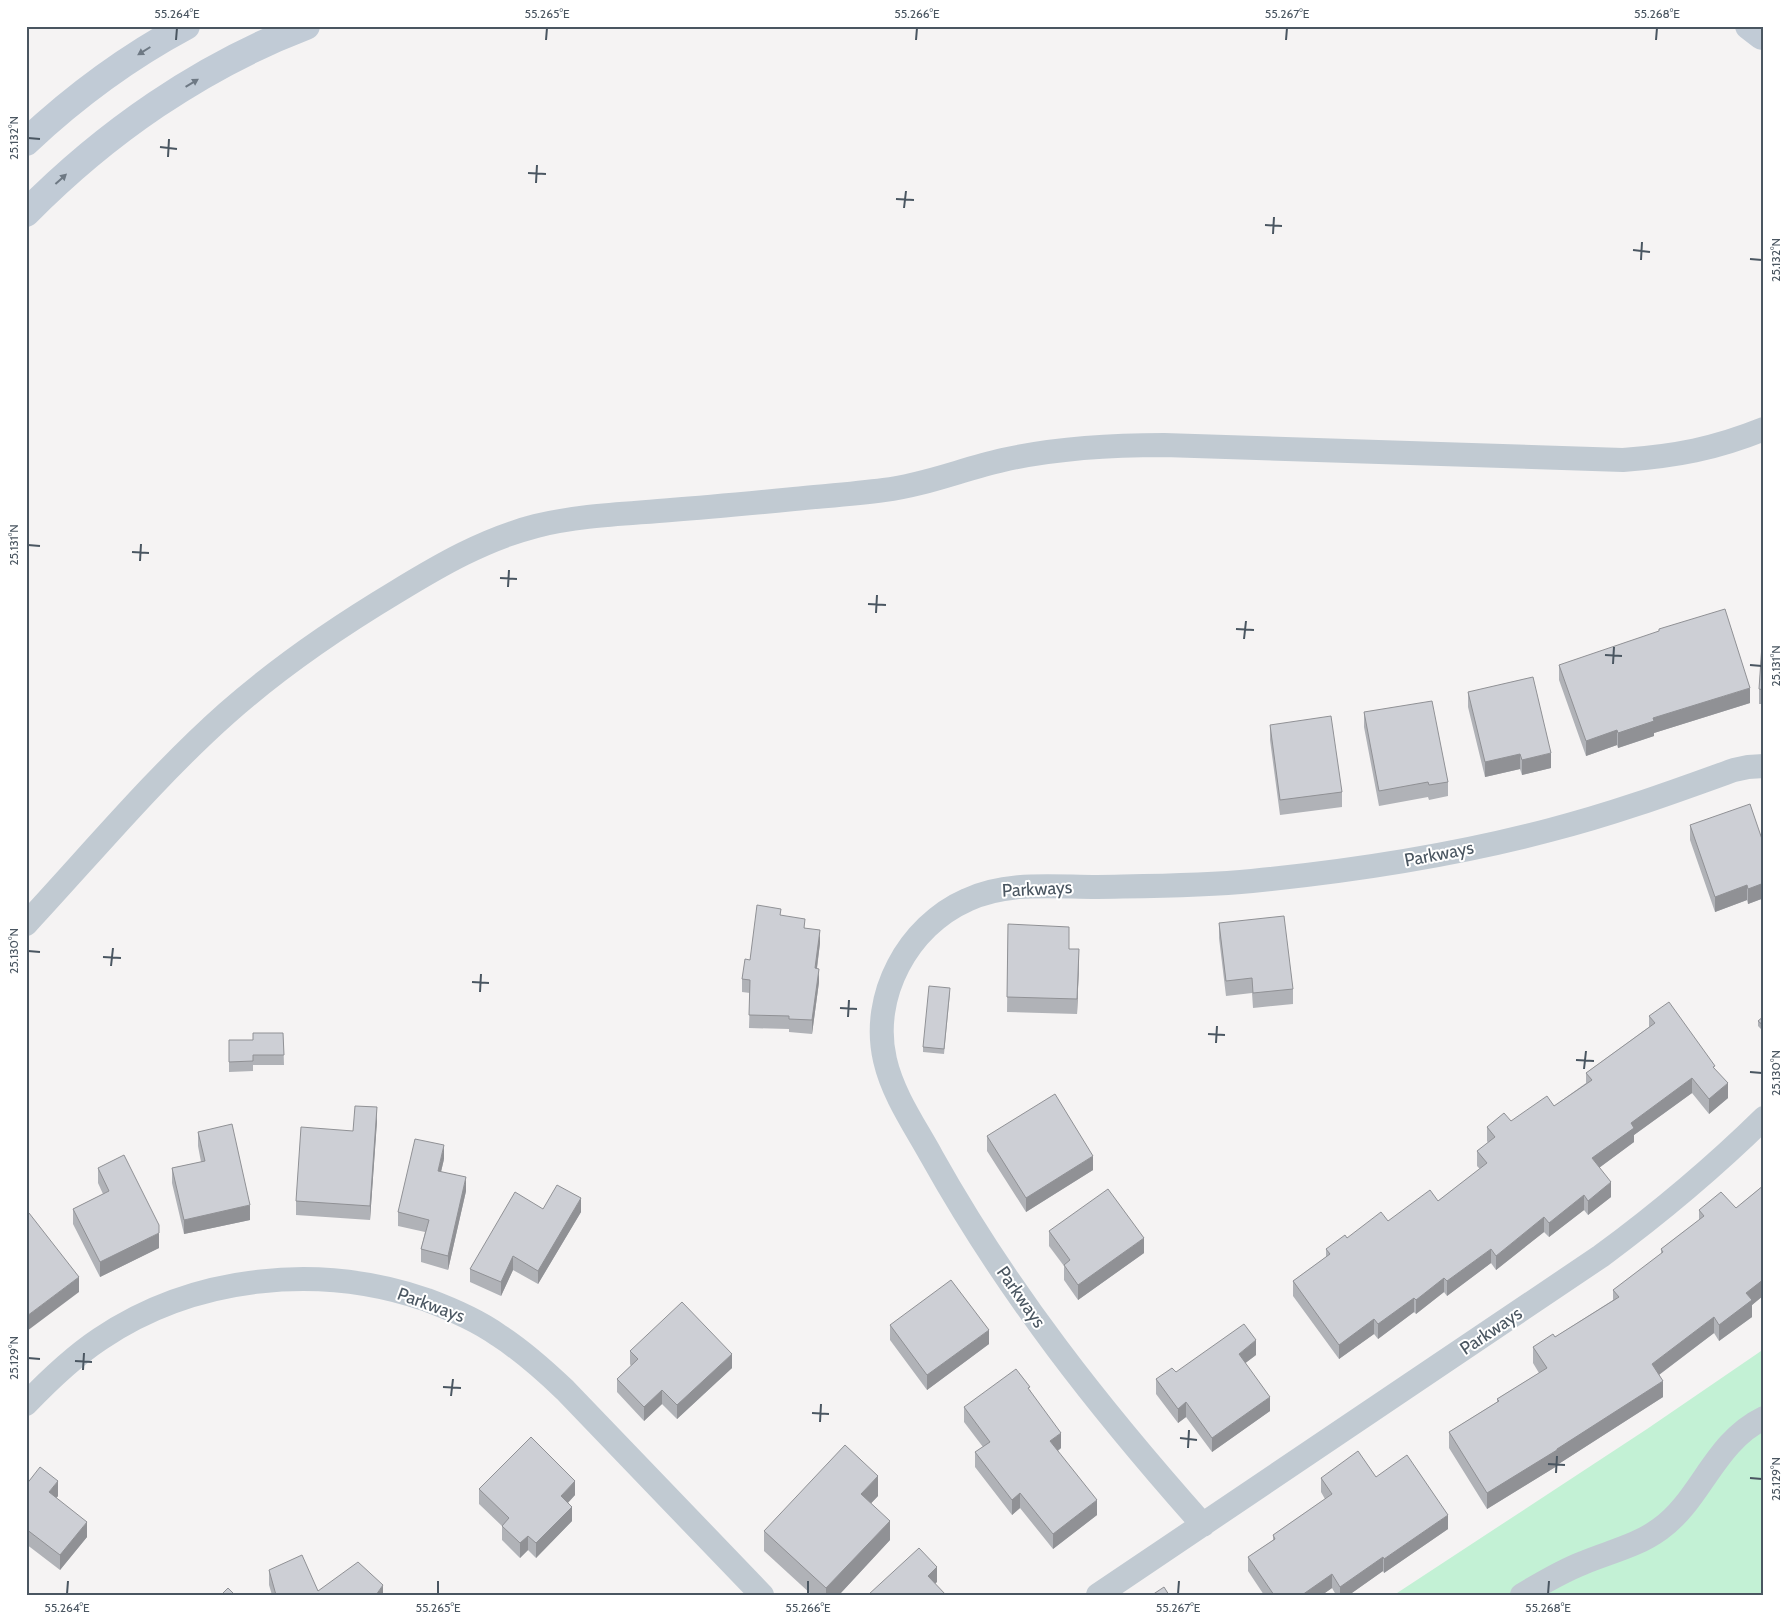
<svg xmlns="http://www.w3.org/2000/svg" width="1790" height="1621" viewBox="0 0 1790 1621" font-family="Cabin,sans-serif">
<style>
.green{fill:#c3f1d5}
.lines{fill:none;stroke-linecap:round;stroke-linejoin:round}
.street{stroke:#c1cad2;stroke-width:24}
.secondary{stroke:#c1cbd6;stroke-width:28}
.wall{fill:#b0b2b7}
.shaded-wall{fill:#909195}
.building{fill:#cdcfd5;stroke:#909195}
.oneway{fill:#6e7984}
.ticks{fill:none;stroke:#4a5661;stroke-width:2}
.labels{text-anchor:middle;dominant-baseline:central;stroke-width:4;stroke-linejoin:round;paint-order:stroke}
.street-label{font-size:18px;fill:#4a5661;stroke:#fff}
.neatline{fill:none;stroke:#4a5661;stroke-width:2}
.ticks-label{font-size:12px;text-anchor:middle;fill:#4a5661}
</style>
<rect width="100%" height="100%" fill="#f5f3f3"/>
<path class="green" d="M 1764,1349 L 1764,1595 L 1394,1595 L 1647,1429 Z"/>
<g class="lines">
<path class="street" d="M 26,924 C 91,854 156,776 227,713 C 279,667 336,628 396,592 C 440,565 485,539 536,526 C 581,515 625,514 671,510 C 712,507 753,503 794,499 C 824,496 854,494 884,490 C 925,485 963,469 1003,460 C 1056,448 1110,445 1164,445 L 1623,460 C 1676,456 1714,449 1764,429
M 26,1404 C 49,1380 73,1357 100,1339 C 195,1275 320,1263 427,1300 C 451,1309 477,1320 498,1335 C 523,1351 544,1370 565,1390 L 762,1595
M 1203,1525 C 1100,1409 1008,1293 932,1157 C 915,1126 893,1095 885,1060 C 870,996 908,926 967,900 C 1007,881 1054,887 1097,887 C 1149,886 1200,886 1252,881 C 1352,871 1452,856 1550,830 C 1613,814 1673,792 1734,770 L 1748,767 L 1764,766
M 1098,1595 L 1601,1256 C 1658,1214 1713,1168 1764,1118
M 1522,1595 C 1542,1583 1562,1571 1583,1563 C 1609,1552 1637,1546 1660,1529 C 1701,1500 1714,1442 1764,1418"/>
<path class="secondary" d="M 1749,26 L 1762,36
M 26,142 C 74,97 128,57 186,26
M 26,213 C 105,133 201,66 306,26"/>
</g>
<path class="wall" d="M 1764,615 L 1764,704 L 1759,704 L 1759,689 Z
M 1559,665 L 1750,703 L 1654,733 L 1654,736 L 1618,748 L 1617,745 L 1586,756 L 1559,680 Z
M 1468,692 L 1551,768 L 1522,775 L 1520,769 L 1485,777 L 1468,707 Z
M 1364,712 L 1448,782 L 1448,796 L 1429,800 L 1428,797 L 1379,806 L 1364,727 Z
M 1270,725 L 1342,792 L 1342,807 L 1280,815 L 1270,740 Z
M 1690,825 L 1764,845 L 1764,898 L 1748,904 L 1747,900 L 1715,912 L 1690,840 Z
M 781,916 L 805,928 L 820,943 L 817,969 L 819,982 L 812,1034 L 789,1032 L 789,1029 L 749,1028 L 750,993 L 742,992 L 742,979 L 750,960 Z
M 1219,923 L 1293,989 L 1293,1004 L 1253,1008 L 1252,993 L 1226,996 L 1219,938 Z
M 1008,924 L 1069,949 L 1079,964 L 1077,1014 L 1007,1012 Z
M 950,993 L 944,1054 L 923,1052 L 923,1047 Z
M 1649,1016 L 1715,1069 L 1728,1098 L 1709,1114 L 1692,1093 L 1634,1135 L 1634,1142 L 1599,1168 L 1611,1197 L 1588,1215 L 1584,1210 L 1549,1237 L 1544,1232 L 1496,1270 L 1491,1263 L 1447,1296 L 1444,1292 L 1416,1314 L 1414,1312 L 1378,1339 L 1374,1334 L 1339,1359 L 1293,1296 L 1293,1281 L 1326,1257 L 1326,1249 L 1347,1238 L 1388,1221 L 1438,1201 L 1480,1169 L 1477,1166 L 1477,1151 L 1488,1143 L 1487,1141 L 1487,1127 L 1511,1121 L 1554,1106 L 1586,1083 L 1586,1073 L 1649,1027 Z
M 1764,1016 L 1764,1032 L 1758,1026 L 1758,1021 Z
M 283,1033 L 284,1065 L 253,1065 L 253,1071 L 229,1072 L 229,1040 L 253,1040 Z
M 377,1121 L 370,1220 L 296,1215 L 296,1201 Z
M 198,1132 L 250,1220 L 184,1234 L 172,1183 L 172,1168 L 201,1162 L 198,1146 Z
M 987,1136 L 1093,1170 L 1026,1212 L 987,1151 Z
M 444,1159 L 441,1172 L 466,1191 L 448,1270 L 421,1262 L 421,1249 L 425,1232 L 398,1226 L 398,1212 Z
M 98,1168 L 159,1248 L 100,1277 L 73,1224 L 73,1209 L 103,1194 L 98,1183 Z
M 1764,1185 L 1764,1295 L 1752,1305 L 1752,1317 L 1719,1341 L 1714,1333 L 1659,1375 L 1663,1397 L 1557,1465 L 1557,1466 L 1487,1509 L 1449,1448 L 1449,1432 L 1497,1402 L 1497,1399 L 1539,1373 L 1533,1363 L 1533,1347 L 1555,1337 L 1613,1300 L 1613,1290 L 1661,1254 L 1661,1249 L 1699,1220 L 1699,1210 L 1736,1208 Z
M 543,1209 L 581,1212 L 538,1284 L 513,1270 L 501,1296 L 470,1282 L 470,1269 Z
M 1049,1231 L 1144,1253 L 1078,1300 L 1064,1280 L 1064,1266 L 1049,1246 Z
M 890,1325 L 989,1344 L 927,1390 L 890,1340 Z
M 630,1351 L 732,1368 L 677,1419 L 662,1404 L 644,1421 L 617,1392 L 617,1379 L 631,1366 L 630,1364 Z
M 1256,1355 L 1245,1363 L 1270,1411 L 1212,1452 L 1186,1417 L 1178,1423 L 1156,1394 L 1156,1379 L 1176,1372 Z
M 1030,1390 L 1061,1448 L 1058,1451 L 1097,1515 L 1053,1549 L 1020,1508 L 1012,1515 L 975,1467 L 975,1452 L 983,1447 L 964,1422 L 964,1407 Z
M 1376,1477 L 1448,1529 L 1384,1573 L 1383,1571 L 1349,1595 L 1336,1595 L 1332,1588 L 1322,1595 L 1264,1595 L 1248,1571 L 1248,1557 L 1273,1540 L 1273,1535 L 1325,1499 L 1321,1492 L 1321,1478 Z
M 26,1485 L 58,1496 L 56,1498 L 87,1537 L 60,1570 L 26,1544 Z
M 479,1489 L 575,1495 L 568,1503 L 572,1521 L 536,1558 L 528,1550 L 520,1558 L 502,1540 L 502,1526 L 479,1504 Z
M 878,1496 L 871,1503 L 890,1540 L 839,1595 L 812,1595 L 764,1551 L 764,1531 Z
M 269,1570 L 318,1591 L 383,1595 L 272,1595 L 269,1585 Z"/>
<path class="shaded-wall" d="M 1750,688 L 1750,703 L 1654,733 L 1654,736 L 1618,748 L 1618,733 L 1653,718 Z
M 1617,730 L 1617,745 L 1586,756 L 1586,741 Z
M 1551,753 L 1551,768 L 1522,775 L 1522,760 Z
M 1520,754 L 1520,769 L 1485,777 L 1485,762 Z
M 1764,883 L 1764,898 L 1748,904 L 1748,889 Z
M 1747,885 L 1747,900 L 1715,912 L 1715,897 Z
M 820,930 L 820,943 L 815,982 L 815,968 Z
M 1079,949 L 1079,964 L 1077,1014 L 1077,999 Z
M 819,969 L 819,982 L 812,1034 L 812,1020 Z
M 1692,1078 L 1692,1093 L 1634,1135 L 1634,1142 L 1592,1173 L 1592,1158 L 1631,1123 Z
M 1728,1083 L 1728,1098 L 1709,1114 L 1709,1099 Z
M 377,1107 L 377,1121 L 370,1220 L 370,1206 Z
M 444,1145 L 444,1159 L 438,1184 L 438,1171 Z
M 1093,1156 L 1093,1170 L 1026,1212 L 1026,1198 Z
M 466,1177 L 466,1191 L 448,1270 L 448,1256 Z
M 1611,1182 L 1611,1197 L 1588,1215 L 1588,1201 Z
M 1584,1195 L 1584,1210 L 1549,1237 L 1549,1223 Z
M 581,1198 L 581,1212 L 538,1284 L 538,1271 Z
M 250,1205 L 250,1220 L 184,1234 L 184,1220 Z
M 1544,1217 L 1544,1232 L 1496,1270 L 1496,1256 Z
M 159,1233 L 159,1248 L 100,1277 L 100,1262 Z
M 1144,1238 L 1144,1253 L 1078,1300 L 1078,1285 Z
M 1491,1249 L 1491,1263 L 1447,1296 L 1447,1281 Z
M 513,1256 L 513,1270 L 501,1296 L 501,1282 Z
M 79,1277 L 79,1292 L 27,1331 L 27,1316 Z
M 1444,1278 L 1444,1292 L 1416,1314 L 1416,1300 Z
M 1764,1279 L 1764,1295 L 1752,1305 L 1752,1317 L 1719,1341 L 1719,1325 L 1746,1293 Z
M 1414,1298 L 1414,1312 L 1378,1339 L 1378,1324 Z
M 1714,1317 L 1714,1333 L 1652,1380 L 1652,1364 Z
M 1374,1319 L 1374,1334 L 1339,1359 L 1339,1345 Z
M 989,1330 L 989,1344 L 927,1390 L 927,1375 Z
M 1256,1340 L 1256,1355 L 1239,1368 L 1239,1354 Z
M 732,1354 L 732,1368 L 677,1419 L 677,1405 Z
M 1663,1381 L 1663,1397 L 1557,1465 L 1557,1466 L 1487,1509 L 1487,1493 Z
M 662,1390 L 662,1404 L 644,1421 L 644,1407 Z
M 1270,1397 L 1270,1411 L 1212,1452 L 1212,1438 Z
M 1186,1402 L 1186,1417 L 1178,1423 L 1178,1409 Z
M 1061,1433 L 1061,1448 L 1050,1456 L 1050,1441 Z
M 878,1476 L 878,1496 L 861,1514 L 861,1494 Z
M 58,1481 L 58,1496 L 49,1507 L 49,1492 Z
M 575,1481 L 575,1495 L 561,1510 L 561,1496 Z
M 1020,1493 L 1020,1508 L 1012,1515 L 1012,1500 Z
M 1097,1500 L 1097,1515 L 1053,1549 L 1053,1534 Z
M 572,1507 L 572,1521 L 536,1558 L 536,1543 Z
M 1448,1515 L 1448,1529 L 1384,1573 L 1384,1559 Z
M 890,1521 L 890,1540 L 839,1595 L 826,1595 L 826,1588 Z
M 87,1522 L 87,1537 L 60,1570 L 60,1555 Z
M 528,1536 L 528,1550 L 520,1558 L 520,1543 Z
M 1383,1557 L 1383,1571 L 1349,1595 L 1340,1595 L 1340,1587 Z
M 937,1567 L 937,1582 L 928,1591 L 928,1576 Z
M 1332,1574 L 1332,1588 L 1322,1595 L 1302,1595 Z
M 383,1585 L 383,1595 L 376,1595 Z"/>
<path class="building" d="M 1725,609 L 1750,688 L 1653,718 L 1654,721 L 1618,733 L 1617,730 L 1586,741 L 1559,665 L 1659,631 L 1659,629 Z
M 1764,615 L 1764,690 L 1759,689 Z
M 1533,677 L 1551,753 L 1522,760 L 1520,754 L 1485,762 L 1468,692 Z
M 1432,701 L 1448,782 L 1429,785 L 1428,782 L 1379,791 L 1364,712 Z
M 1331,716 L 1342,792 L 1280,800 L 1270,725 Z
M 1750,804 L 1764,845 L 1764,883 L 1748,889 L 1747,885 L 1715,897 L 1690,825 Z
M 757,905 L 781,909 L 780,915 L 805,919 L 804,928 L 820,930 L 815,968 L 819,969 L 812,1020 L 789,1019 L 789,1016 L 749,1015 L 750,980 L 742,979 L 745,959 L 750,960 Z
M 1284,916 L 1293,989 L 1253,993 L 1252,978 L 1226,981 L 1219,923 Z
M 1008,924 L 1069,927 L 1069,949 L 1079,949 L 1077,999 L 1007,997 Z
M 929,986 L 950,988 L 944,1049 L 923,1047 Z
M 1669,1002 L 1715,1066 L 1713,1067 L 1728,1083 L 1709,1099 L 1692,1078 L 1631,1123 L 1634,1128 L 1592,1158 L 1611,1182 L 1588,1201 L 1584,1195 L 1549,1223 L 1544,1217 L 1496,1256 L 1491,1249 L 1447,1281 L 1444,1278 L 1416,1300 L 1414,1298 L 1378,1324 L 1374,1319 L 1339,1345 L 1293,1281 L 1330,1254 L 1326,1249 L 1345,1235 L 1347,1238 L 1381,1212 L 1388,1221 L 1430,1190 L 1438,1201 L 1487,1163 L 1477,1151 L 1495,1137 L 1487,1127 L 1504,1113 L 1511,1121 L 1547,1096 L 1554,1106 L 1592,1080 L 1586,1073 L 1655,1023 L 1649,1016 Z
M 1764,1016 L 1764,1026 L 1758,1021 Z
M 253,1033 L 283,1033 L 284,1055 L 253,1055 L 253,1061 L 229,1062 L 229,1040 L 253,1040 Z
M 1055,1094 L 1093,1156 L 1026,1198 L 987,1136 Z
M 355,1106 L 377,1107 L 370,1206 L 296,1201 L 301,1127 L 353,1131 Z
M 232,1124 L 250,1205 L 184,1220 L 172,1168 L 205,1161 L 198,1132 Z
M 415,1139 L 444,1145 L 438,1171 L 466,1177 L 448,1256 L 421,1249 L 429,1220 L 398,1212 Z
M 124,1155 L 159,1225 L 159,1233 L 100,1262 L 73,1209 L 109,1191 L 98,1168 Z
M 557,1185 L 581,1198 L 538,1271 L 513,1256 L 501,1282 L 470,1269 L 515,1192 L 543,1209 Z
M 1764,1185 L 1764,1279 L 1746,1293 L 1752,1300 L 1719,1325 L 1714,1317 L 1652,1364 L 1663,1381 L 1557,1449 L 1557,1450 L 1487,1493 L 1449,1432 L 1499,1401 L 1497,1399 L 1547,1368 L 1533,1347 L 1553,1334 L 1555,1337 L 1619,1297 L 1613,1290 L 1663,1252 L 1661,1249 L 1704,1216 L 1699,1210 L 1721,1192 L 1736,1208 Z
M 1108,1189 L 1144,1238 L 1078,1285 L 1064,1265 L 1070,1260 L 1049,1231 Z
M 29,1213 L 79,1277 L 27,1316 L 26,1216 Z
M 951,1280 L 989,1330 L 927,1375 L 890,1325 Z
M 682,1302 L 732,1354 L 677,1405 L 662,1390 L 644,1407 L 617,1379 L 638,1359 L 630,1351 Z
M 1244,1324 L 1256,1340 L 1239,1354 L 1270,1397 L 1212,1438 L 1186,1402 L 1178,1409 L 1156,1379 L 1172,1368 L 1176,1372 Z
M 1016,1369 L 1030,1387 L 1028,1388 L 1061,1433 L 1050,1441 L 1097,1500 L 1053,1534 L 1020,1493 L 1012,1500 L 975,1452 L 990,1442 L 964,1407 Z
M 531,1437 L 575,1481 L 561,1496 L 572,1507 L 536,1543 L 528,1536 L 520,1543 L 502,1526 L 509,1518 L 479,1489 Z
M 845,1445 L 878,1476 L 861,1494 L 890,1521 L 826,1588 L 764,1531 Z
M 1358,1451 L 1376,1477 L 1407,1455 L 1448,1515 L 1384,1559 L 1383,1557 L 1340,1587 L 1332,1574 L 1302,1595 L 1274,1595 L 1248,1557 L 1275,1539 L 1273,1535 L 1332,1494 L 1321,1478 Z
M 40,1467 L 58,1481 L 49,1492 L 87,1522 L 60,1555 L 26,1529 L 26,1485 Z
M 919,1548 L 937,1567 L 928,1576 L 946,1595 L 868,1595 Z
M 302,1555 L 318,1591 L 358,1562 L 383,1585 L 376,1595 L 276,1595 L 269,1570 Z
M 1164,1587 L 1169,1595 L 1152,1595 Z
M 228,1588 L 235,1595 L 221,1595 Z"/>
<defs><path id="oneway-solid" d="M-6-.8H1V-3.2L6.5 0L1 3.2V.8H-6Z" transform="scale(1.25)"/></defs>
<g class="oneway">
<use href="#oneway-solid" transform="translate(144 51) rotate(148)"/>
<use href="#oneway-solid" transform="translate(192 83) rotate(-31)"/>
<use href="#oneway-solid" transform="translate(61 179) rotate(-42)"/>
</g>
<path class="ticks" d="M 176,40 L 177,28M 546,40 L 547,28M 916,40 L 917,28M 1286,40 L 1287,28M 1656,40 L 1657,28M 28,138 L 40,139M 160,147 L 177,149M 168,157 L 169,139M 528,173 L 546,174M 536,183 L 537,165M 896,199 L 914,200M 904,208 L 906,191M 1265,225 L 1282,226M 1273,234 L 1274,217M 1633,250 L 1650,252M 1750,259 L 1762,260M 1641,260 L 1642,242M 28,545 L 40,546M 132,552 L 149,553M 140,561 L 141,544M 500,578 L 517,579M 508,587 L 509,570M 868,604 L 886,605M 876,613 L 877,595M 1236,629 L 1254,630M 1244,639 L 1246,621M 1605,655 L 1622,656M 1613,664 L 1614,647M 1750,665 L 1762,666M 28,951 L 40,952M 103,957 L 121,958M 111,966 L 113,948M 472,982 L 489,983M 480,992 L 481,974M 840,1008 L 857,1009M 848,1017 L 849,1000M 1208,1034 L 1225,1035M 1216,1043 L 1217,1026M 1576,1060 L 1594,1061M 1584,1069 L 1586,1051M 1750,1072 L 1762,1073M 28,1358 L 40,1359M 75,1361 L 92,1362M 83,1370 L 84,1353M 443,1387 L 461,1388M 451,1396 L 453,1379M 812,1413 L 829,1414M 820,1422 L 821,1404M 1180,1438 L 1197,1440M 1188,1448 L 1189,1430M 1548,1464 L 1565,1465M 1556,1473 L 1557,1456M 1750,1478 L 1762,1479M 67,1594 L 68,1581M 438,1594 L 438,1581M 808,1594 L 808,1581M 1178,1594 L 1179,1581M 1548,1594 L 1549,1581"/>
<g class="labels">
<g class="street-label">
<text transform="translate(1439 854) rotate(-11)">Parkways</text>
<text transform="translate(1037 889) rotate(-3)">Parkways</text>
<text transform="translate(1021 1297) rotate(55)">Parkways</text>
<text transform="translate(431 1305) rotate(20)">Parkways</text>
<text transform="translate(1491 1331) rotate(-34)">Parkways</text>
</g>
</g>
<rect width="1790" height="1621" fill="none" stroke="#ffffff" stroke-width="55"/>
<rect x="28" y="28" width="1734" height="1566" class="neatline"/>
<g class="ticks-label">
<text x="177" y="18">55.264°E</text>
<text x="547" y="18">55.265°E</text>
<text x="917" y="18">55.266°E</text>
<text x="1287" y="18">55.267°E</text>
<text x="1657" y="18">55.268°E</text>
<text transform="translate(14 138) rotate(-90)" y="4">25.132°N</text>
<text transform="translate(1776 260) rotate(-90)" y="4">25.132°N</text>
<text transform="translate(14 545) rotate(-90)" y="4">25.131°N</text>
<text transform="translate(1776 666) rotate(-90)" y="4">25.131°N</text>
<text transform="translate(14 951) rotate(-90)" y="4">25.130°N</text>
<text transform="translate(1776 1073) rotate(-90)" y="4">25.130°N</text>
<text transform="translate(14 1358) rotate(-90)" y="4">25.129°N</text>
<text transform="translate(1776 1479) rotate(-90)" y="4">25.129°N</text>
<text x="67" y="1612">55.264°E</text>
<text x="438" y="1612">55.265°E</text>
<text x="808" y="1612">55.266°E</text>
<text x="1178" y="1612">55.267°E</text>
<text x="1548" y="1612">55.268°E</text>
</g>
</svg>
